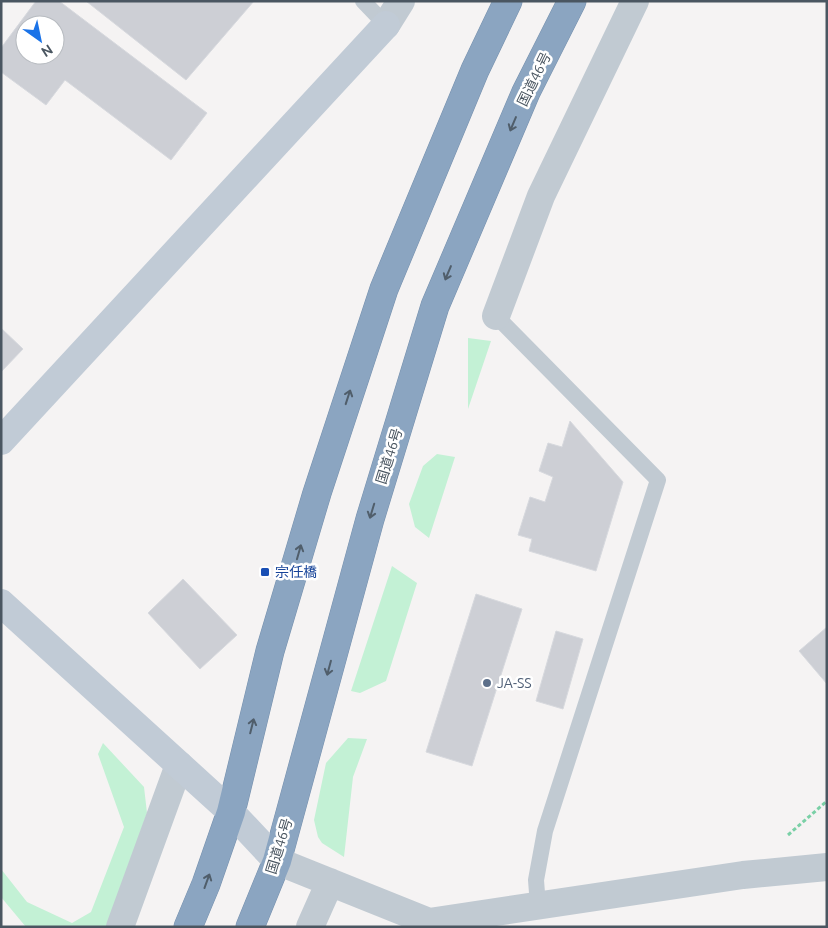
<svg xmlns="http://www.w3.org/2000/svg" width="828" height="928" viewBox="0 0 828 928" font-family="Ubuntu,'Noto Sans JP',sans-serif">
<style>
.green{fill:#c3f1d5}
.building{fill:#cdcfd5;stroke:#d7d9de;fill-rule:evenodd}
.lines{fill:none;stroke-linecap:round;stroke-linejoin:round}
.highway-casing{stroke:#7690ad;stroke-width:29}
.path{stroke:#7ad0a6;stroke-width:3;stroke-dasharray:4 2.5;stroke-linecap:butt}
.lane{stroke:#c1cad2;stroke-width:16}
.street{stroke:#c1cad2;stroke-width:28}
.secondary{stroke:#c1cbd6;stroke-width:28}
.highway{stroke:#8ba5c1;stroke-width:28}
.oneway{stroke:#505e6b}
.transit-dot{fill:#1a4fb4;stroke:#fff;stroke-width:2}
.service-dot{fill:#5c6f8a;stroke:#fff;stroke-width:2}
.labels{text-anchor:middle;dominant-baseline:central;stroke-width:5;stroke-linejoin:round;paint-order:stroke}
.street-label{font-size:14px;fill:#4a5661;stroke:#fff}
.transit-label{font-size:14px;fill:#164399;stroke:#fff;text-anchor:start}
.service-label{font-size:14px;fill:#4e5e75;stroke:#fff;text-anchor:start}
</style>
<rect width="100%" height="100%" fill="#f5f3f3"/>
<path class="green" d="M 468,338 L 491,341 L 468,409 Z
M 437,454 L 455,457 L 429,538 L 415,527 L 409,504 L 423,466 Z
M 392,566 L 417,583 L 386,681 L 360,693 L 351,691 Z
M 348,738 L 367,739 L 353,777 L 344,857 L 322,843 L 318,837 L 314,820 L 326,763 Z
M 103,743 L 144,787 L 147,813 L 107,927 L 26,927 L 1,897 L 1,869 L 27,902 L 72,923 L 91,912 L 124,827 L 98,754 Z"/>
<path class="building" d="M 36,1 L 59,1 L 207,113 L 171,160 L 65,80 L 46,105 L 1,72 L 1,48 ZM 25,25 L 55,25 L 55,55 L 25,55 Z
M 86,1 L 254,1 L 186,80 Z
M 1,328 L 23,349 L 1,372 Z
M 570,421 L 623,482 L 596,571 L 529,551 L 532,539 L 518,535 L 530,497 L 545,502 L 553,477 L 539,471 L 548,443 L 562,447 Z
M 183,579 L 237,635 L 200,669 L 148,613 Z
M 476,594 L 522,609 L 472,766 L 426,752 Z
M 827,627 L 827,684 L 799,651 Z
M 556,631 L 583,639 L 563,709 L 536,701 Z"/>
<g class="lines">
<defs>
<path id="highway" d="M 188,927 L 206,884 L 231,812 L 270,651 L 317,493 L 384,289 L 475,70 L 508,1
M 250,927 L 277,861 L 370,519 L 435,306 L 526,92 L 572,1"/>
</defs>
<use href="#highway" class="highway-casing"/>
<path class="path" d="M 788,835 L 827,801"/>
<path class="lane" d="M 363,1 L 386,25
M 496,316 L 658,480 L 545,831 L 536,880 L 538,906"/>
<path class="street" d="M 386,25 L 401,1
M 496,316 L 541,196 L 635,1
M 277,861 L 429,922 L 743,875 L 827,867
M 120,927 L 179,765
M 310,927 L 330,882"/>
<path class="secondary" d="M 1,441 L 386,25
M 1,603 L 231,812 L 277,861"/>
<use href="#highway" class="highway"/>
</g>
<defs><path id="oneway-shaft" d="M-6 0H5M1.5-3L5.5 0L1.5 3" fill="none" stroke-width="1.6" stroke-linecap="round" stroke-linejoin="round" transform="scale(1.25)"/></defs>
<g class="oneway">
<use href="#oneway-shaft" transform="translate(513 124) rotate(113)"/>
<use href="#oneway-shaft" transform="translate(448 273) rotate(113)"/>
<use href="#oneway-shaft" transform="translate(348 397) rotate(-72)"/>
<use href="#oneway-shaft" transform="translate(372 511) rotate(107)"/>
<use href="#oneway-shaft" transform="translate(299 552) rotate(-74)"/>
<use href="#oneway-shaft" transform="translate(329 668) rotate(105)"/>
<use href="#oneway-shaft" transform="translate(252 726) rotate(-76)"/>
<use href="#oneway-shaft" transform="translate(207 881) rotate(-70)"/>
</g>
<rect class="transit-dot" x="260" y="567" width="10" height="10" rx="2.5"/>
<circle class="service-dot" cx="487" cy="683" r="5"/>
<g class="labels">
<g class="street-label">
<text transform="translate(534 79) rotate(-64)">国道46号</text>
<text transform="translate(389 456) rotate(-73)">国道46号</text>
<text transform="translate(279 846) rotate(-73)">国道46号</text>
</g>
<g class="transit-label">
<text x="275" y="572">宗任橋</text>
</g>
<g class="service-label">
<text x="497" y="683">JA-SS</text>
</g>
</g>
<rect width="828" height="928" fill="none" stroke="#4a5661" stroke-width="5"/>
<g transform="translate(40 40) rotate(147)"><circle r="24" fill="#ffffff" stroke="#b7bbc0"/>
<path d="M0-4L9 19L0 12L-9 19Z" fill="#1a73e8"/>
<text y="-8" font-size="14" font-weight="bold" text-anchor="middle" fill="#4a5661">N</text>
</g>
</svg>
